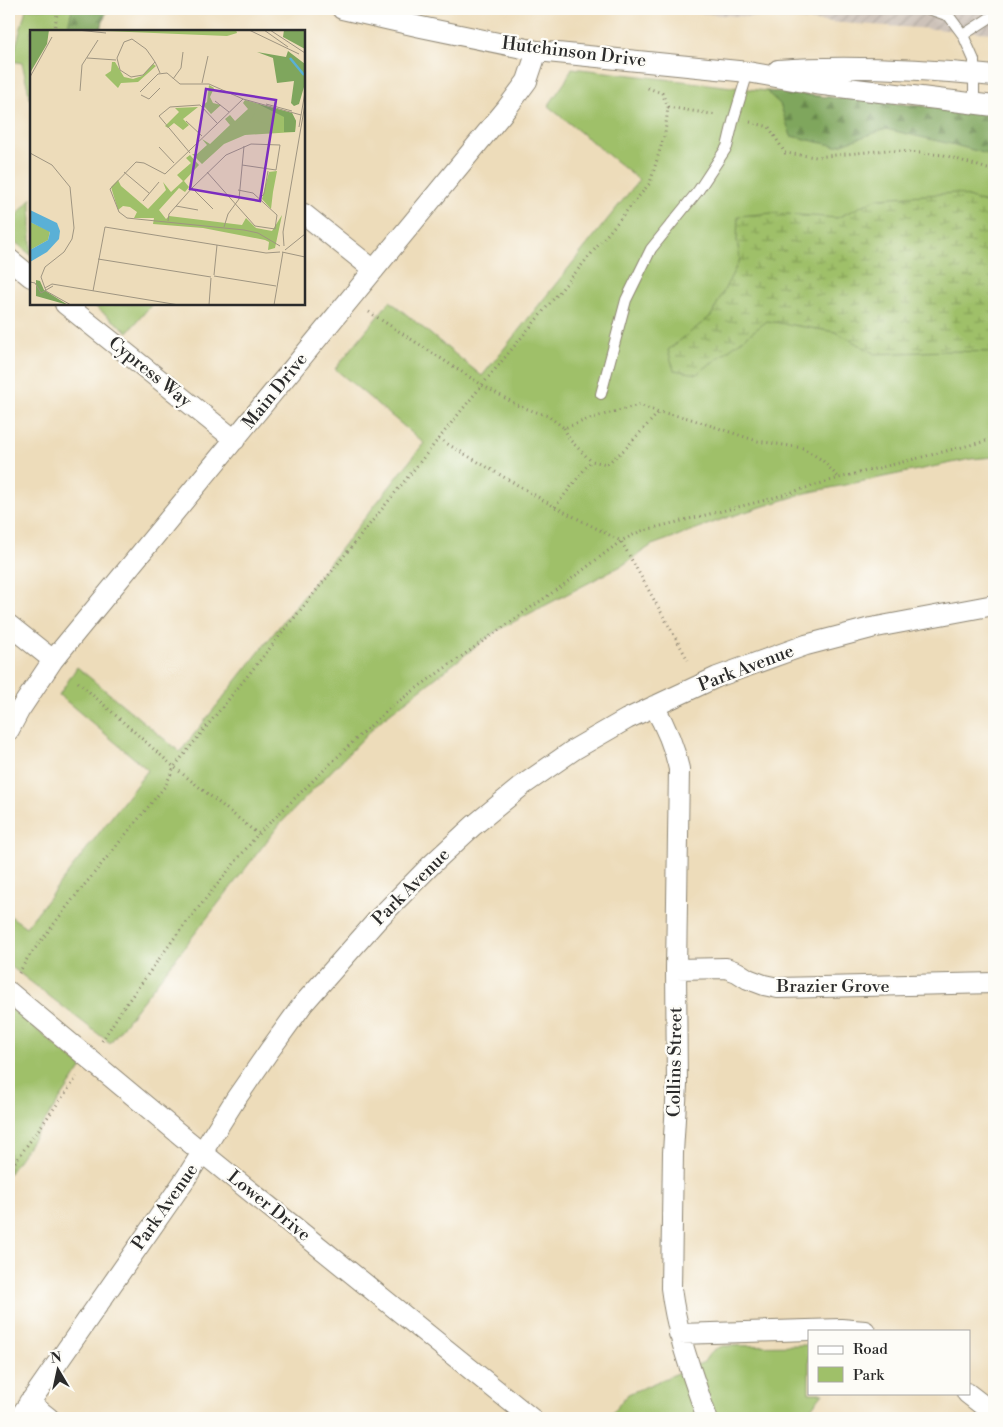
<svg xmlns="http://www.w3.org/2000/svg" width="1003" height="1427" viewBox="0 0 1003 1427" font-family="'Libre Bodoni',serif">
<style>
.industrial{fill:url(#industrial-furrows)}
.green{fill:#9fc069;stroke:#65764a}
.forest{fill:url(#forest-firs);stroke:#556844}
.wetland{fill:url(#wetland-marsh);stroke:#65764a}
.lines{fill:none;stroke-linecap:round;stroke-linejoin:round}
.lane-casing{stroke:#8c8472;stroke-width:12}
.street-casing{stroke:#8c8472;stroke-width:22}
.path{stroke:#8c8472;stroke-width:3;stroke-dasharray:1 4;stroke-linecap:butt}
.lane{stroke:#fff;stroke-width:10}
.street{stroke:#fff;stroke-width:20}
.labels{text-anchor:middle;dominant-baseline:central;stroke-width:4.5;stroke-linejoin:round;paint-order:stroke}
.street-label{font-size:18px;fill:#2b2b2b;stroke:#fdfcf7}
.inset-river{fill:none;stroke:#5ab0d6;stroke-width:2.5}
.inset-road{fill:none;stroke:#9f9581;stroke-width:1}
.view{fill:#7b2cbf;fill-opacity:0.15;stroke:#7b2cbf;stroke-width:2.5}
.inset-edge{fill:none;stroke:#2b2b2b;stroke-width:2.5}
</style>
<defs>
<pattern id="industrial-furrows" width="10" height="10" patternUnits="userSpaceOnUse" patternTransform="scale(1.25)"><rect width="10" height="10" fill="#cdc2b9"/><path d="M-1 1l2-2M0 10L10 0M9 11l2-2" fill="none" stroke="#b0a79f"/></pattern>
<pattern id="forest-firs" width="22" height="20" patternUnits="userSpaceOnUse" patternTransform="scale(1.25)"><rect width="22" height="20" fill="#7fa65d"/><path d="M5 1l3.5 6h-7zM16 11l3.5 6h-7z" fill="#68874d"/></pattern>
<pattern id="wetland-marsh" width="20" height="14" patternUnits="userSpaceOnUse" patternTransform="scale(1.25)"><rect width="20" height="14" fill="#9fc069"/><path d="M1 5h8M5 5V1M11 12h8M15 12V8" fill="none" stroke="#829c57"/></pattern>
</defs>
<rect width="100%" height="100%" fill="#fdfcf7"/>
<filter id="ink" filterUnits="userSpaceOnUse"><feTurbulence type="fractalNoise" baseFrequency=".02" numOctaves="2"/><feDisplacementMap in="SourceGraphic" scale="10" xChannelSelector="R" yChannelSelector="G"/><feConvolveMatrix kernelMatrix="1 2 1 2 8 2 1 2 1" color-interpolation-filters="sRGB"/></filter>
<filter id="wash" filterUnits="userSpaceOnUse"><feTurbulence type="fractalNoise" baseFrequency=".0096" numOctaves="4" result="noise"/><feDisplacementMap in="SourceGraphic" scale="20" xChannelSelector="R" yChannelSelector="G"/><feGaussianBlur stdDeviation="1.12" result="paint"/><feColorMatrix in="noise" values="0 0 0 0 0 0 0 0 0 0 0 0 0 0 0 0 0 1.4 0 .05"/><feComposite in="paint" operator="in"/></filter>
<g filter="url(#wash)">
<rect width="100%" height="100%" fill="#eddcba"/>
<path class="industrial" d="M 638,9 L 994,9 L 994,33 L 856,24 Z"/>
<path class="green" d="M 26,9 L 107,9 L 100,31 L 31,31 L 31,102 L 22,63 L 12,61 Z
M 572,68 L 766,91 L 994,113 L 994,457 L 971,459 L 806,493 L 729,517 L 652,545 L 623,565 L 496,631 L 380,721 L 280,824 L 110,1043 L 9,965 L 9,915 L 26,927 L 148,770 L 59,695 L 77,667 L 180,752 L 424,443 L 335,369 L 390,301 L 482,376 L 639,180 L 548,106 L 565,82 Z
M 31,198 L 31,255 L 9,237 L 9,225 Z
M 92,304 L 152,304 L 128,332 Z
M 9,1007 L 82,1067 L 9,1174 Z
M 809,1345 L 809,1393 L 823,1393 L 803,1418 L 608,1418 L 628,1394 L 704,1362 C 709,1353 713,1349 723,1346 Z"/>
<path class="forest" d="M 72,9 L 107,9 L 100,31 L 67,31 Z
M 766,91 L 994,113 L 994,156 L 955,145 L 886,129 L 836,146 L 791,136 L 780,104 Z"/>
<path class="wetland" d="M 956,193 L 994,206 L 994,352 L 945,351 L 875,354 L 836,332 L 767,321 L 697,374 L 674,370 L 668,350 L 711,316 L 740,259 L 737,240 L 738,216 L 773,213 L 837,218 L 878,198 Z"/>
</g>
<g filter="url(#ink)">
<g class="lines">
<defs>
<path id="lane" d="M 929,9 L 949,16 L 963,35 L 974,60 L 974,104
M 963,35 L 991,17 L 994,17
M 601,394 L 626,300 L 651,249 L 698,191 L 727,147 L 734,118 L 748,72"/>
<path id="street" d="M 342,9 L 421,27 L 537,51 L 748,72 L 815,84 L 994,106
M 778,70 C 849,65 923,69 994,76
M 304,214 L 374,270
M 9,259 L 31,277
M 65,304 L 235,440
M 9,625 L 53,660
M 654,706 C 666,727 674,745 679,769 L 676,969 L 677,1085 L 673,1153 L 671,1288 C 677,1336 692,1373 707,1418
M 9,730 L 19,711 L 53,660 L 507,108 L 527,81 L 537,51
M 676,969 L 726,968 L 737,972 L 748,979 L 764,985 L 778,988 L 994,983
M 9,992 L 183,1137 L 531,1418
M 679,1334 L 841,1329 L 865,1331
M 967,1393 L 994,1414
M 29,1402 L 49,1418
M 19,1418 L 186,1178 L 235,1100 L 269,1051 L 303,1004 L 379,918 L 431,865 L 473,826 L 523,785 L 575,749 L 627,719 L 717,677 L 806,645 L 871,628 L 994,605"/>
</defs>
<use href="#lane" class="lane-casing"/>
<use href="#street" class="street-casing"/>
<path class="path" d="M 54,31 L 58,9
M 668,107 L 717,115
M 750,122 L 769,127 L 785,153 L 816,157 L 887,150 L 944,155 L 994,171
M 369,312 L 482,385 L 650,183 L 665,133 L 668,107 L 662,93 L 645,87
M 564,428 L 570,440 L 591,461 L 607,464 L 625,449 L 659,412
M 439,439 L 555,507 L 621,541 L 688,660
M 555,507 L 591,461
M 78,682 L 174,767 L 258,834
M 19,973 L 27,959 L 73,899 L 166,785 L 174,767 L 482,385 L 519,406 L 548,416 L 564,428 L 592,418 L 639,405 L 659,412 L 688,418 L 757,441 L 803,448 L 822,460 L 839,478
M 102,1041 L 121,1011 L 178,933 L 258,834 L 358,737 L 391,707 L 428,680 L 566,583 L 621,541 L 641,531 L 766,500 L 839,478 L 994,439
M 9,1170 L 77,1077"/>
<use href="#lane" class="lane"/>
<use href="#street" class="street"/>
</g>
</g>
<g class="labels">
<g class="street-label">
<text transform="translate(574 52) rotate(7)">Hutchinson Drive</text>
<text transform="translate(150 372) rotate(39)">Cypress Way</text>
<text transform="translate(275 391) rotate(-51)">Main Drive</text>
<text transform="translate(746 668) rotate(-21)">Park Avenue</text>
<text transform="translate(411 887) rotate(-45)">Park Avenue</text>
<text x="833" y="986">Brazier Grove</text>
<text transform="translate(675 1062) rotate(-89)">Collins Street</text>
<text transform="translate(269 1206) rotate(39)">Lower Drive</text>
<text transform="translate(165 1207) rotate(-55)">Park Avenue</text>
</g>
</g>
<g transform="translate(30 30)">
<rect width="275" height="275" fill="#eddcba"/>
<path d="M 51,0 L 206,0 L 207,3 L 197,6 ZM 82,32 L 85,32 L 94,47 L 103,49 L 112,46 L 123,34 L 126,36 L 108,52 L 91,53 L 88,58 L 75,45 L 81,41 ZM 179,55 L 184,58 L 180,67 L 183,73 L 191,75 L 181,84 L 173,75 L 177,72 ZM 215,70 L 262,83 L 266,91 L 265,102 L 215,105 L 194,114 L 172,134 L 162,124 L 167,124 L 177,115 L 172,109 L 180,114 L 200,95 L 195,89 L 200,85 L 205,91 L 218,79 L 213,73 ZM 168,77 L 153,89 L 159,95 L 153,100 L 144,93 L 138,98 L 135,96 L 149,82 L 145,78 ZM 160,125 L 169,135 L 154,151 L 159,157 L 155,162 L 149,158 L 129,180 L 136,189 L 139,186 L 212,195 L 216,188 L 226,198 L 242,201 L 252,185 L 245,218 L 238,220 L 239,212 L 235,210 L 173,198 L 123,194 L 124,188 L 104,188 L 107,182 L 100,177 L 93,176 L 88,180 L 81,157 L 88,150 L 91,156 L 118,179 L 136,160 L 133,152 L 141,162 L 153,151 L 147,145 L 161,133 L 156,128 ZM 247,141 L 243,162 L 241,179 L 232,169 L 239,142 ZM 0,192 L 20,201 L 18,210 L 0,220 Z" fill="#9fc069"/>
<path d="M 0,0 L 19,0 L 17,14 L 0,43 ZM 254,0 L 275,0 L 275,19 L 253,7 ZM 258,21 L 275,34 L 274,57 L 269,74 L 264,76 L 261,73 L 264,51 L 247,53 L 243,28 L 227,22 L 256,27 ZM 228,74 L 262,83 L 266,91 L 265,102 L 254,102 L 254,87 ZM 6,250 L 10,251 L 14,260 L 38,275 L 6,266 Z" fill="#7fa65d"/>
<path d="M 225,83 L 241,83 L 254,95 L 245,97 L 226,90 L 219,93 Z" fill="#9fc069"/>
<path d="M 0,180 L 27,193 L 30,201 L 29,209 L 17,222 L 0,232 L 0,220 L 18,210 L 20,202 L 0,192 Z" fill="#5ab0d6"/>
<path class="inset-river" d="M 260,28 L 274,45"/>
<path class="inset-road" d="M 47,0 L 76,3M 219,0 L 269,24M 234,0 L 258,17M 240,0 L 275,23M 57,28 L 86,30M 125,32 L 113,45 L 101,47 L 90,40 L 87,28 L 94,12 L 102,9 L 116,19 L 121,26 L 125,32 L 127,36 L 130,43M 0,47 L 22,7M 143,49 L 151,38 L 153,22M 172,53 L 178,26M 50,61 L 52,35 L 68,10M 110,62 L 128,44 L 137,43 L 150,54 L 179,54 L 213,69 L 271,85M 111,65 L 119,69 L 130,58M 213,69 L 135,144 L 114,133 L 106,132 L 80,159 L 89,182 L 97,188 L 214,200 L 228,203 L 250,216M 185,71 L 199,82M 236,74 L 262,81M 156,91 L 172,106M 269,97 L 275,62M 129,117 L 144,133M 0,123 L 22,135 L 40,157 L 44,198 L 42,209 L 34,222 L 15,237 L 11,247 L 16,261 L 41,275M 160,123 L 129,86 L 140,77 L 170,75 L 187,93M 94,142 L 119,163M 177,142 L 225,196 L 245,199 L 247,185 L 223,163 L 208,160M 162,158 L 183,179M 229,169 L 234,164 L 238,141M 113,171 L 129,152M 146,176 L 168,180M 138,191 L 139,184 L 162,158 L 196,125 L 221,114 L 250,115 L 246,140 L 212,135M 194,197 L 198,184 L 209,169 L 214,116M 254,216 L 253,202 L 275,74M 255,220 L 275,204M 252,222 L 275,227M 68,229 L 181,247M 184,245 L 187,215M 184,246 L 246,256M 0,252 L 5,253 L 11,263 L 23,256M 15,258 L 22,254 L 149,275M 63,261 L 75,197 L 236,223 L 250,222M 179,275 L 181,248M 244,275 L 253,222"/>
<path class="view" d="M 176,59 L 246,70 L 230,171 L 160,159 Z"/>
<rect width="275" height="275" class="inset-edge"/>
</g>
<rect width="1003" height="1427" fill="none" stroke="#fdfcf7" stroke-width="30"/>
<rect x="808" y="1330" width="162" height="65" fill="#fdfcf7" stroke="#a9a8a5"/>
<rect x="818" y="1346" width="25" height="8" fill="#ffffff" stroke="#a9a8a5"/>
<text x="853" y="1354" font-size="15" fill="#2b2b2b">Road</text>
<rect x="818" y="1367" width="25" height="15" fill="#9fc069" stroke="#a9a8a5"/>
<text x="853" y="1380" font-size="15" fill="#2b2b2b">Park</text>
<g transform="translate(58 1370) rotate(351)" stroke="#fdfcf7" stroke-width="4" paint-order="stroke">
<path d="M0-4L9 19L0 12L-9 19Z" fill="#2b2b2b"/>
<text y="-8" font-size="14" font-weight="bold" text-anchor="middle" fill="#2b2b2b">N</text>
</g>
</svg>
